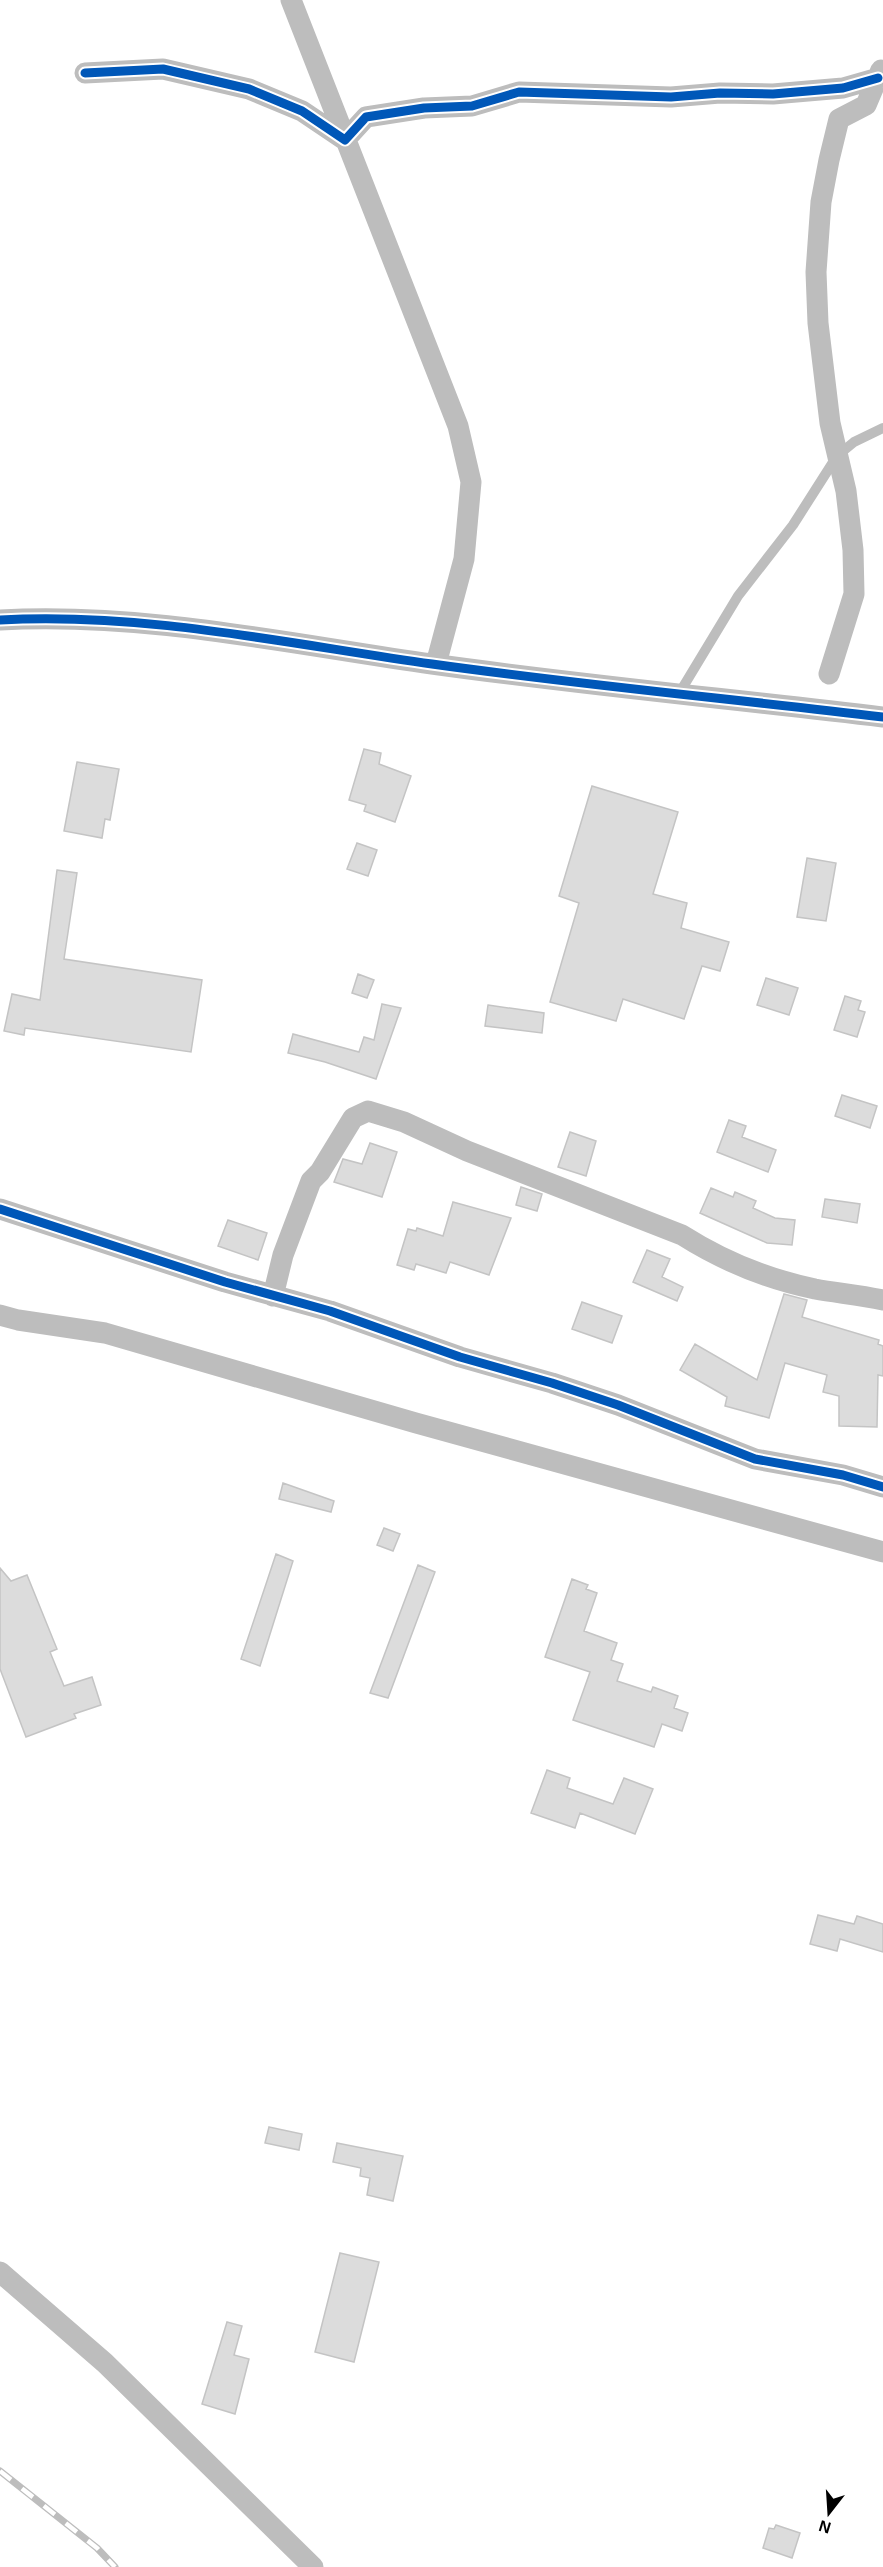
<svg xmlns="http://www.w3.org/2000/svg" width="883" height="2567" viewBox="0 0 883 2567" font-family="Arial,sans-serif">
<style>
.building{fill:#dcdcdc;stroke:#c4c4c4;stroke-width:1.5}
.lines{fill:none;stroke-linecap:round;stroke-linejoin:round}
.service{stroke:#bdbdbd;stroke-width:10}
.minor{stroke:#bdbdbd;stroke-width:21}
.rail-casing{stroke:#bdbdbd;stroke-width:7}
.rail{stroke:#fff;stroke-width:4.5;stroke-dasharray:14;stroke-linecap:butt}
.cycleway-casing{stroke:#fff;stroke-width:13}
.cycleway{stroke:#0057b8;stroke-width:9}
</style>
<rect width="100%" height="100%" fill="#fff"/>
<path class="building" d="M 364,749 L 381,753 L 379,764 L 411,776 L 395,822 L 364,811 L 366,805 L 349,800 Z
M 77,762 L 119,769 L 110,820 L 105,819 L 102,838 L 64,831 Z
M 592,786 L 678,812 L 653,894 L 687,903 L 681,928 L 729,942 L 720,971 L 702,966 L 684,1019 L 623,999 L 616,1021 L 550,1002 L 579,903 L 559,896 Z
M 357,843 L 377,850 L 368,876 L 347,869 Z
M 807,858 L 836,863 L 826,921 L 797,917 Z
M 57,870 L 77,873 L 64,959 L 202,980 L 191,1052 L 25,1028 L 24,1035 L 4,1031 L 12,994 L 40,1000 Z
M 358,974 L 374,980 L 367,998 L 352,993 Z
M 766,978 L 798,988 L 789,1015 L 757,1005 Z
M 845,996 L 861,1001 L 858,1010 L 865,1012 L 857,1037 L 834,1030 Z
M 382,1004 L 401,1008 L 376,1079 L 325,1062 L 288,1053 L 293,1034 L 359,1052 L 364,1037 L 374,1040 Z
M 488,1005 L 544,1013 L 542,1033 L 485,1026 Z
M 842,1095 L 877,1106 L 870,1128 L 835,1116 Z
M 729,1120 L 746,1126 L 742,1137 L 776,1150 L 768,1172 L 717,1152 Z
M 570,1132 L 596,1141 L 586,1176 L 558,1167 Z
M 370,1143 L 397,1152 L 382,1197 L 334,1182 L 343,1159 L 362,1164 Z
M 521,1187 L 542,1194 L 537,1211 L 516,1205 Z
M 711,1188 L 733,1197 L 735,1192 L 756,1201 L 753,1208 L 775,1218 L 795,1220 L 792,1245 L 767,1243 L 700,1213 Z
M 825,1199 L 860,1204 L 857,1223 L 822,1217 Z
M 453,1202 L 511,1218 L 489,1275 L 450,1262 L 446,1273 L 416,1264 L 414,1270 L 397,1265 L 408,1229 L 416,1231 L 417,1228 L 443,1236 Z
M 228,1220 L 267,1233 L 258,1260 L 218,1246 Z
M 647,1250 L 670,1259 L 662,1277 L 683,1287 L 677,1301 L 633,1282 Z
M 784,1294 L 807,1300 L 802,1317 L 879,1340 L 878,1344 L 883,1346 L 883,1376 L 878,1375 L 877,1427 L 839,1426 L 839,1396 L 823,1392 L 827,1375 L 785,1363 L 769,1418 L 725,1406 L 727,1397 L 680,1370 L 695,1344 L 757,1380 Z
M 582,1302 L 622,1316 L 612,1343 L 572,1329 Z
M 283,1483 L 334,1501 L 331,1512 L 279,1499 Z
M 384,1528 L 400,1534 L 393,1551 L 377,1545 Z
M 276,1554 L 293,1561 L 260,1666 L 241,1659 Z
M 418,1565 L 435,1572 L 388,1698 L 370,1693 Z
M 0,1568 L 11,1581 L 27,1575 L 57,1649 L 50,1652 L 64,1686 L 92,1677 L 101,1705 L 74,1714 L 76,1718 L 26,1737 L 0,1669 Z
M 572,1579 L 588,1585 L 586,1589 L 597,1593 L 584,1631 L 617,1643 L 611,1660 L 623,1664 L 617,1681 L 651,1692 L 653,1687 L 678,1696 L 674,1708 L 688,1713 L 682,1731 L 662,1724 L 654,1747 L 573,1720 L 590,1672 L 545,1657 Z
M 547,1770 L 570,1778 L 567,1788 L 613,1804 L 624,1778 L 653,1789 L 635,1834 L 580,1813 L 575,1828 L 531,1813 Z
M 818,1915 L 854,1924 L 857,1916 L 883,1924 L 883,1952 L 840,1939 L 837,1951 L 810,1944 Z
M 269,2127 L 302,2134 L 299,2150 L 265,2143 Z
M 337,2143 L 403,2156 L 393,2201 L 367,2195 L 370,2178 L 360,2176 L 361,2168 L 333,2162 Z
M 340,2253 L 379,2262 L 354,2362 L 315,2352 Z
M 227,2322 L 242,2326 L 234,2355 L 249,2359 L 235,2414 L 202,2404 Z
M 776,2525 L 800,2533 L 792,2558 L 763,2548 L 769,2528 L 774,2529 Z"/>
<g class="lines">
<path class="service" d="M 680,692 L 738,596 L 793,525 L 837,456 L 854,442 L 883,428"/>
<path class="minor" d="M 291,0 L 458,426 L 471,482 L 464,559 L 436,664
M 85,73 L 163,69 L 249,89 L 302,111 L 345,140 L 366,117 L 424,108 L 472,106 L 519,92 L 671,97 L 720,93 L 773,94 L 843,88 L 878,78
M 0,620 C 145,612 289,644 432,664 C 582,685 733,699 883,717
M 829,674 L 854,594 L 853,550 L 846,491 L 830,423 L 818,323 L 816,272 L 821,202 L 829,160 L 839,119 L 866,105 L 881,70
M 0,1209 L 225,1282 L 330,1311 L 460,1357 L 552,1383 L 618,1405 L 755,1459 L 843,1475 L 883,1487
M 273,1296 L 283,1255 L 311,1181 L 320,1172 L 353,1118 L 368,1111 L 404,1122 L 467,1151 L 682,1235 C 723,1261 767,1279 815,1289 C 837,1293 860,1295 883,1300
M 0,1315 L 18,1320 L 105,1333 L 416,1423 L 883,1552
M 0,2272 L 105,2363 L 313,2567"/>
<defs>
<path id="rail" d="M 0,2471 L 97,2548 L 115,2567"/>
</defs>
<use href="#rail" class="rail-casing"/>
<use href="#rail" class="rail"/>
<defs>
<path id="cycleway" d="M 85,73 L 163,69 L 249,89 L 302,111 L 345,140 L 366,117 L 424,108 L 472,106 L 519,92 L 671,97 L 720,93 L 773,94 L 843,88 L 878,78
M 0,620 C 145,612 289,644 432,664 C 582,685 733,699 883,717
M 0,1209 L 225,1282 L 330,1311 L 460,1357 L 552,1383 L 618,1405 L 755,1459 L 843,1475 L 883,1487"/>
</defs>
<use href="#cycleway" class="cycleway-casing"/>
<use href="#cycleway" class="cycleway"/>
</g>
<g transform="translate(829 2513) rotate(197)" stroke="#ffffff" stroke-width="4.5" paint-order="stroke">
<path d="M0-4.5L10 22L0 15L-10 22Z" fill="#000000"/>
<text y="-9" font-size="16" font-weight="bold" text-anchor="middle" fill="#000000">N</text>
</g>
</svg>
